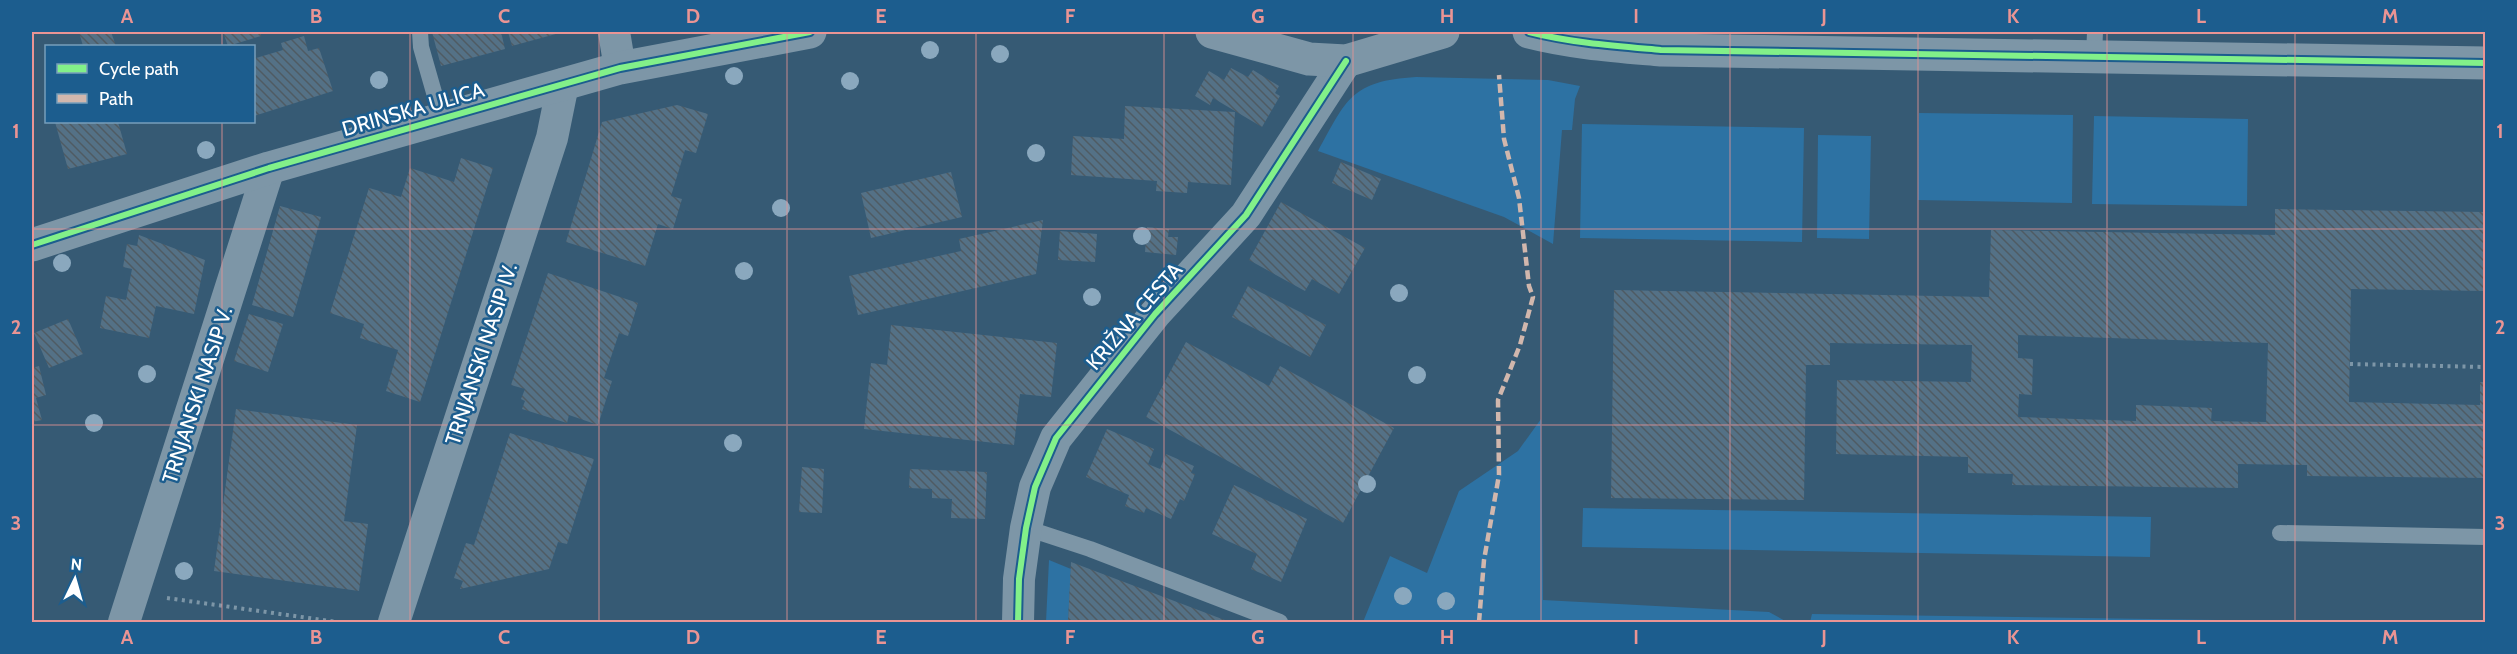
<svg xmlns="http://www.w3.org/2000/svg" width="2517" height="654" viewBox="0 0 2517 654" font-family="Cabin,sans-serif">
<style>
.green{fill:#2d72a3}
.building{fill:url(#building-back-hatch);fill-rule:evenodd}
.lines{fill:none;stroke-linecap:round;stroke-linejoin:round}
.path{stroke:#7d96a7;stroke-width:4;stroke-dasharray:3 4.5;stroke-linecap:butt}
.service{stroke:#7d96a7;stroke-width:16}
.minor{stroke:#7d96a7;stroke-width:32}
.tertiary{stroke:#7d96a7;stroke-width:33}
.quiet{stroke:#d1b7ad;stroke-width:4.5;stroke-dasharray:9 4.5;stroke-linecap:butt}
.cycleway-casing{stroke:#1c5d8e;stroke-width:10}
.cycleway{stroke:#82f089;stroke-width:6}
.tree{fill:#8aa8be}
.grid{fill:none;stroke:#ea9494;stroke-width:1.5;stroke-opacity:0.55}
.labels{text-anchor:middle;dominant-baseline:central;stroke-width:5;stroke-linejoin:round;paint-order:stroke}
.street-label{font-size:21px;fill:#fff;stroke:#1c5d8e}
.neatline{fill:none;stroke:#ea9494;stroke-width:2}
.grid-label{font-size:20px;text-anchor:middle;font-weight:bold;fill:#ea9494}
</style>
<defs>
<pattern id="building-back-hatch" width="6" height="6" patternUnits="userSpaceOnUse" patternTransform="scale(1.5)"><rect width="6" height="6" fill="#547186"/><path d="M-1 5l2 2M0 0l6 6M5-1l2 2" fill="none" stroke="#4f5b63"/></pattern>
</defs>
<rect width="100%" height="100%" fill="#365a74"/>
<path class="green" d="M 1416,77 L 1548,80 L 1580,86 L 1575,99 L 1572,130 L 1562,130 L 1553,244 L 1504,217 L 1318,151 C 1347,99 1351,81 1416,77 Z
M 1919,113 L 2073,115 L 2072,203 L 1918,200 Z
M 2094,116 L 2248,119 L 2247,206 L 2092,204 Z
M 1582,124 L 1804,128 L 1802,242 L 1580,238 Z
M 1818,135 L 1871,136 L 1869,239 L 1817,238 Z
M 1541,419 L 1543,600 L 1769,612 L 1787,622 L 1363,622 L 1390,556 L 1427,573 L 1459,491 L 1518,451 Z
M 1583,508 L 2151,517 L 2150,557 L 1582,547 Z
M 1049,560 L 1071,569 L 1068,622 L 1046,622 Z
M 1812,614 L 2362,622 L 1810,622 Z"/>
<path class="building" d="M 79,32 L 111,32 L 116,46 L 83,46 Z
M 223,32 L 260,32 L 261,36 L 228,46 Z
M 432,32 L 501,32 L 505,49 L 441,66 Z
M 508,32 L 563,32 L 512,46 Z
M 304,36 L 308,51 L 319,48 L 333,91 L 254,116 L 254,51 L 256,58 L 283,50 L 281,43 Z
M 1231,68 L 1248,77 L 1253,70 L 1279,86 L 1275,93 L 1280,96 L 1262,127 L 1213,98 L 1210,105 L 1195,96 L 1209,71 L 1224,80 Z
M 677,105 L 708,114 L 696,153 L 685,150 L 671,196 L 682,199 L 673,229 L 658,224 L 645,266 L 566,242 L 602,122 Z
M 1125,106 L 1235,112 L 1231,185 L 1188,182 L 1187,193 L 1156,191 L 1157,181 L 1071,175 L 1073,136 L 1124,139 Z
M 55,122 L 118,122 L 127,154 L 68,169 Z
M 461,158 L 493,168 L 420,402 L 386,391 L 398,350 L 360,338 L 364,324 L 330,313 L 369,188 L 401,197 L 410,168 L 454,182 Z
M 1341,162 L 1381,179 L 1372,200 L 1332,183 Z
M 951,172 L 962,217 L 871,238 L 861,193 Z
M 1281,202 L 1365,248 L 1339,294 L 1312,279 L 1305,291 L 1249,260 Z
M 280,206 L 321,217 L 293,317 L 252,305 Z
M 2275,209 L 2486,212 L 2486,291 L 2351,289 L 2349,402 L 2480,405 L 2480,382 L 2486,382 L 2486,478 L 2307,476 L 2307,465 L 2238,464 L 2238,488 L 2012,485 L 2013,474 L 1968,473 L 1968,457 L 1836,454 L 1837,380 L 1971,382 L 1972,345 L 1830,343 L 1830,365 L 1806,365 L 1804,500 L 1611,498 L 1614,290 L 1989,297 L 1991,230 L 2275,235 ZM 2018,335 L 2268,343 L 2266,422 L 2211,421 L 2212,408 L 2136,405 L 2136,421 L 2018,417 L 2019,394 L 2032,395 L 2033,359 L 2018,358 Z
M 1043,220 L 1036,274 L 858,315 L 849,276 L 961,251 L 959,239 Z
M 1147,227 L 1169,229 L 1168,237 L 1178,237 L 1176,255 L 1145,252 Z
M 1060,231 L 1097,234 L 1095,262 L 1058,260 Z
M 139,235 L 205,260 L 194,314 L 156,306 L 149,338 L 100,328 L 106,296 L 126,300 L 132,269 L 123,267 L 127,244 L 137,246 Z
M 548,273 L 638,303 L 628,336 L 619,333 L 604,378 L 612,381 L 598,425 L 569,415 L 567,423 L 522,409 L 525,401 L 521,399 L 525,389 L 511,385 Z
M 1248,286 L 1326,325 L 1310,357 L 1232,317 Z
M 249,314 L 283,324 L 268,372 L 234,361 Z
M 68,319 L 83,354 L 49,368 L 34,333 Z
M 891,325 L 1057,343 L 1051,397 L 1020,394 L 1014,445 L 864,429 L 871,363 L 887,365 Z
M 1186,342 L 1269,386 L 1280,366 L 1394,428 L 1343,523 L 1146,417 Z
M 39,366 L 46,395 L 36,398 L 42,420 L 32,422 L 32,368 Z
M 236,409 L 357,425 L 344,521 L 368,524 L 359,591 L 214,571 Z
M 1107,429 L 1154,449 L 1148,464 L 1160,469 L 1166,454 L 1194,466 L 1191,473 L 1195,474 L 1184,501 L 1180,499 L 1171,519 L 1146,508 L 1144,513 L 1125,506 L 1129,495 L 1086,477 Z
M 510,433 L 594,459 L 567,544 L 558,542 L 549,569 L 460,589 L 463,581 L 454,578 L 466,543 L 474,545 Z
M 802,467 L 824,469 L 822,513 L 799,512 Z
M 910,469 L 987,472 L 985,519 L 951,518 L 952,499 L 932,498 L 932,489 L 909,488 Z
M 1234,485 L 1307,519 L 1281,582 L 1251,569 L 1257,554 L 1212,534 Z
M 1071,562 L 1230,622 L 1068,622 Z"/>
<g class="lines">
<path class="path" d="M 2350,364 L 2486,367
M 167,598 L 337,622"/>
<path class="service" d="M 420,32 L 421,47 L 441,117
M 2094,57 L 2095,32
M 1026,528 L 1090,549 L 1280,622
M 2280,533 L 2486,537"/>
<path class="minor" d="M 614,32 L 620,68
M 124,622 L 269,168
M 394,622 L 552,138 L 563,84
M 1018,622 L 1019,579 L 1026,528 L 1035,487 L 1056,438 L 1155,314 L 1246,215 L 1346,61"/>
<path class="tertiary" d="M 1212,32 L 1309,59 L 1346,61 L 1443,32
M 1529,32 C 1572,43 1616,46 1661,50 L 2486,63
M 32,245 L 269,168 L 620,68 L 810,32"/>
<path class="quiet" d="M 1479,622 L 1484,560 L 1499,475 L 1498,400 L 1520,345 L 1533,297 L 1529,286 L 1519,198 L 1504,139 L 1499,75"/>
<defs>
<path id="cycleway" d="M 1529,32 C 1572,43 1616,46 1661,50 L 2486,63
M 32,245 L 269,168 L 620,68 L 810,32
M 1018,622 L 1019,579 L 1026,528 L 1035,487 L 1056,438 L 1155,314 L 1246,215 L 1346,61"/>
</defs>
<use href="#cycleway" class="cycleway-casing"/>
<use href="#cycleway" class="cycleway"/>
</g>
<g class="tree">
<circle cx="930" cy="50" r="9"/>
<circle cx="1000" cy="54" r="9"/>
<circle cx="734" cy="76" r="9"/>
<circle cx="379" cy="80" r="9"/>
<circle cx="850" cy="81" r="9"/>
<circle cx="206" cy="150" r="9"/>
<circle cx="1036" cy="153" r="9"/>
<circle cx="781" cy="208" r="9"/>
<circle cx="1142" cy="236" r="9"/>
<circle cx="62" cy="263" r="9"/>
<circle cx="744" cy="271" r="9"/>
<circle cx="1399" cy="293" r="9"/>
<circle cx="1092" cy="297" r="9"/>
<circle cx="147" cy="374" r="9"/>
<circle cx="1417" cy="375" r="9"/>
<circle cx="94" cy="423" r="9"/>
<circle cx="733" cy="443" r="9"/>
<circle cx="1367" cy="484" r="9"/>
<circle cx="184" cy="571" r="9"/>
<circle cx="1403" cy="596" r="9"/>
<circle cx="1446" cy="601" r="9"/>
</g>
<path class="grid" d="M 222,32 L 222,46M 410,32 L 410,622M 599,32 L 599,622M 787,32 L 787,622M 976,32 L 976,622M 1164,32 L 1164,622M 1353,32 L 1353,622M 1541,32 L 1541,622M 1730,32 L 1730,622M 1918,32 L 1918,622M 2107,32 L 2107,622M 2295,32 L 2295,622M 222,122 L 222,622M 32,229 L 2486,229M 32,425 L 2486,425"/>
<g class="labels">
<g class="street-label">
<text transform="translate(413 109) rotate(-16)">DRINSKA ULICA</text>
<text transform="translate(1134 316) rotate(-49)">KRIŽNA CESTA</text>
<text transform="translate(481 354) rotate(-72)">TRNJANSKI NASIP IV.</text>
<text transform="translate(197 395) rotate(-72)">TRNJANSKI NASIP V.</text>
</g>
</g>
<rect width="2517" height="654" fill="none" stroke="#1c5d8e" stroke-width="66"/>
<rect x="45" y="45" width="210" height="78" fill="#1c5d8e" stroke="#779ebb" stroke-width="1.5"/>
<rect x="57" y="64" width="30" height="9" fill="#82f089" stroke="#779ebb" stroke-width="1.5"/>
<text x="99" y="75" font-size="18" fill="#ffffff">Cycle path</text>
<rect x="57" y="94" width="30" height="9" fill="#d1b7ad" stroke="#779ebb" stroke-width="1.5"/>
<text x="99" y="105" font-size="18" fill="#ffffff">Path</text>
<g transform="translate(75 579) rotate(5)" stroke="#1c5d8e" stroke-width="4.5" paint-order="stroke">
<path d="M0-4.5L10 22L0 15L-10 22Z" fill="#ffffff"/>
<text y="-9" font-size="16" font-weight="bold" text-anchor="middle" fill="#ffffff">N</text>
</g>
<rect x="33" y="33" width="2451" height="588" class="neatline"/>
<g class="grid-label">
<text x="127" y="23">A</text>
<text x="316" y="23">B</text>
<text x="504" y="23">C</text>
<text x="693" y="23">D</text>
<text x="881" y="23">E</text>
<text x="1070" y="23">F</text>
<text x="1258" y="23">G</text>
<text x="1447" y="23">H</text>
<text x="1636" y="23">I</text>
<text x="1824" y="23">J</text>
<text x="2013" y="23">K</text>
<text x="2201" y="23">L</text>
<text x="2390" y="23">M</text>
<text x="16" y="138">1</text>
<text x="2500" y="138">1</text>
<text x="16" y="334">2</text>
<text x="2500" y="334">2</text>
<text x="16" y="530">3</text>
<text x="2500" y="530">3</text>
<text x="127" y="644">A</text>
<text x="316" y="644">B</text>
<text x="504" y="644">C</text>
<text x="693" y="644">D</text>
<text x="881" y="644">E</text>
<text x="1070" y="644">F</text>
<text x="1258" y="644">G</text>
<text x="1447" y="644">H</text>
<text x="1636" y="644">I</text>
<text x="1824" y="644">J</text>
<text x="2013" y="644">K</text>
<text x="2201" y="644">L</text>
<text x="2390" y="644">M</text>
</g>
</svg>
